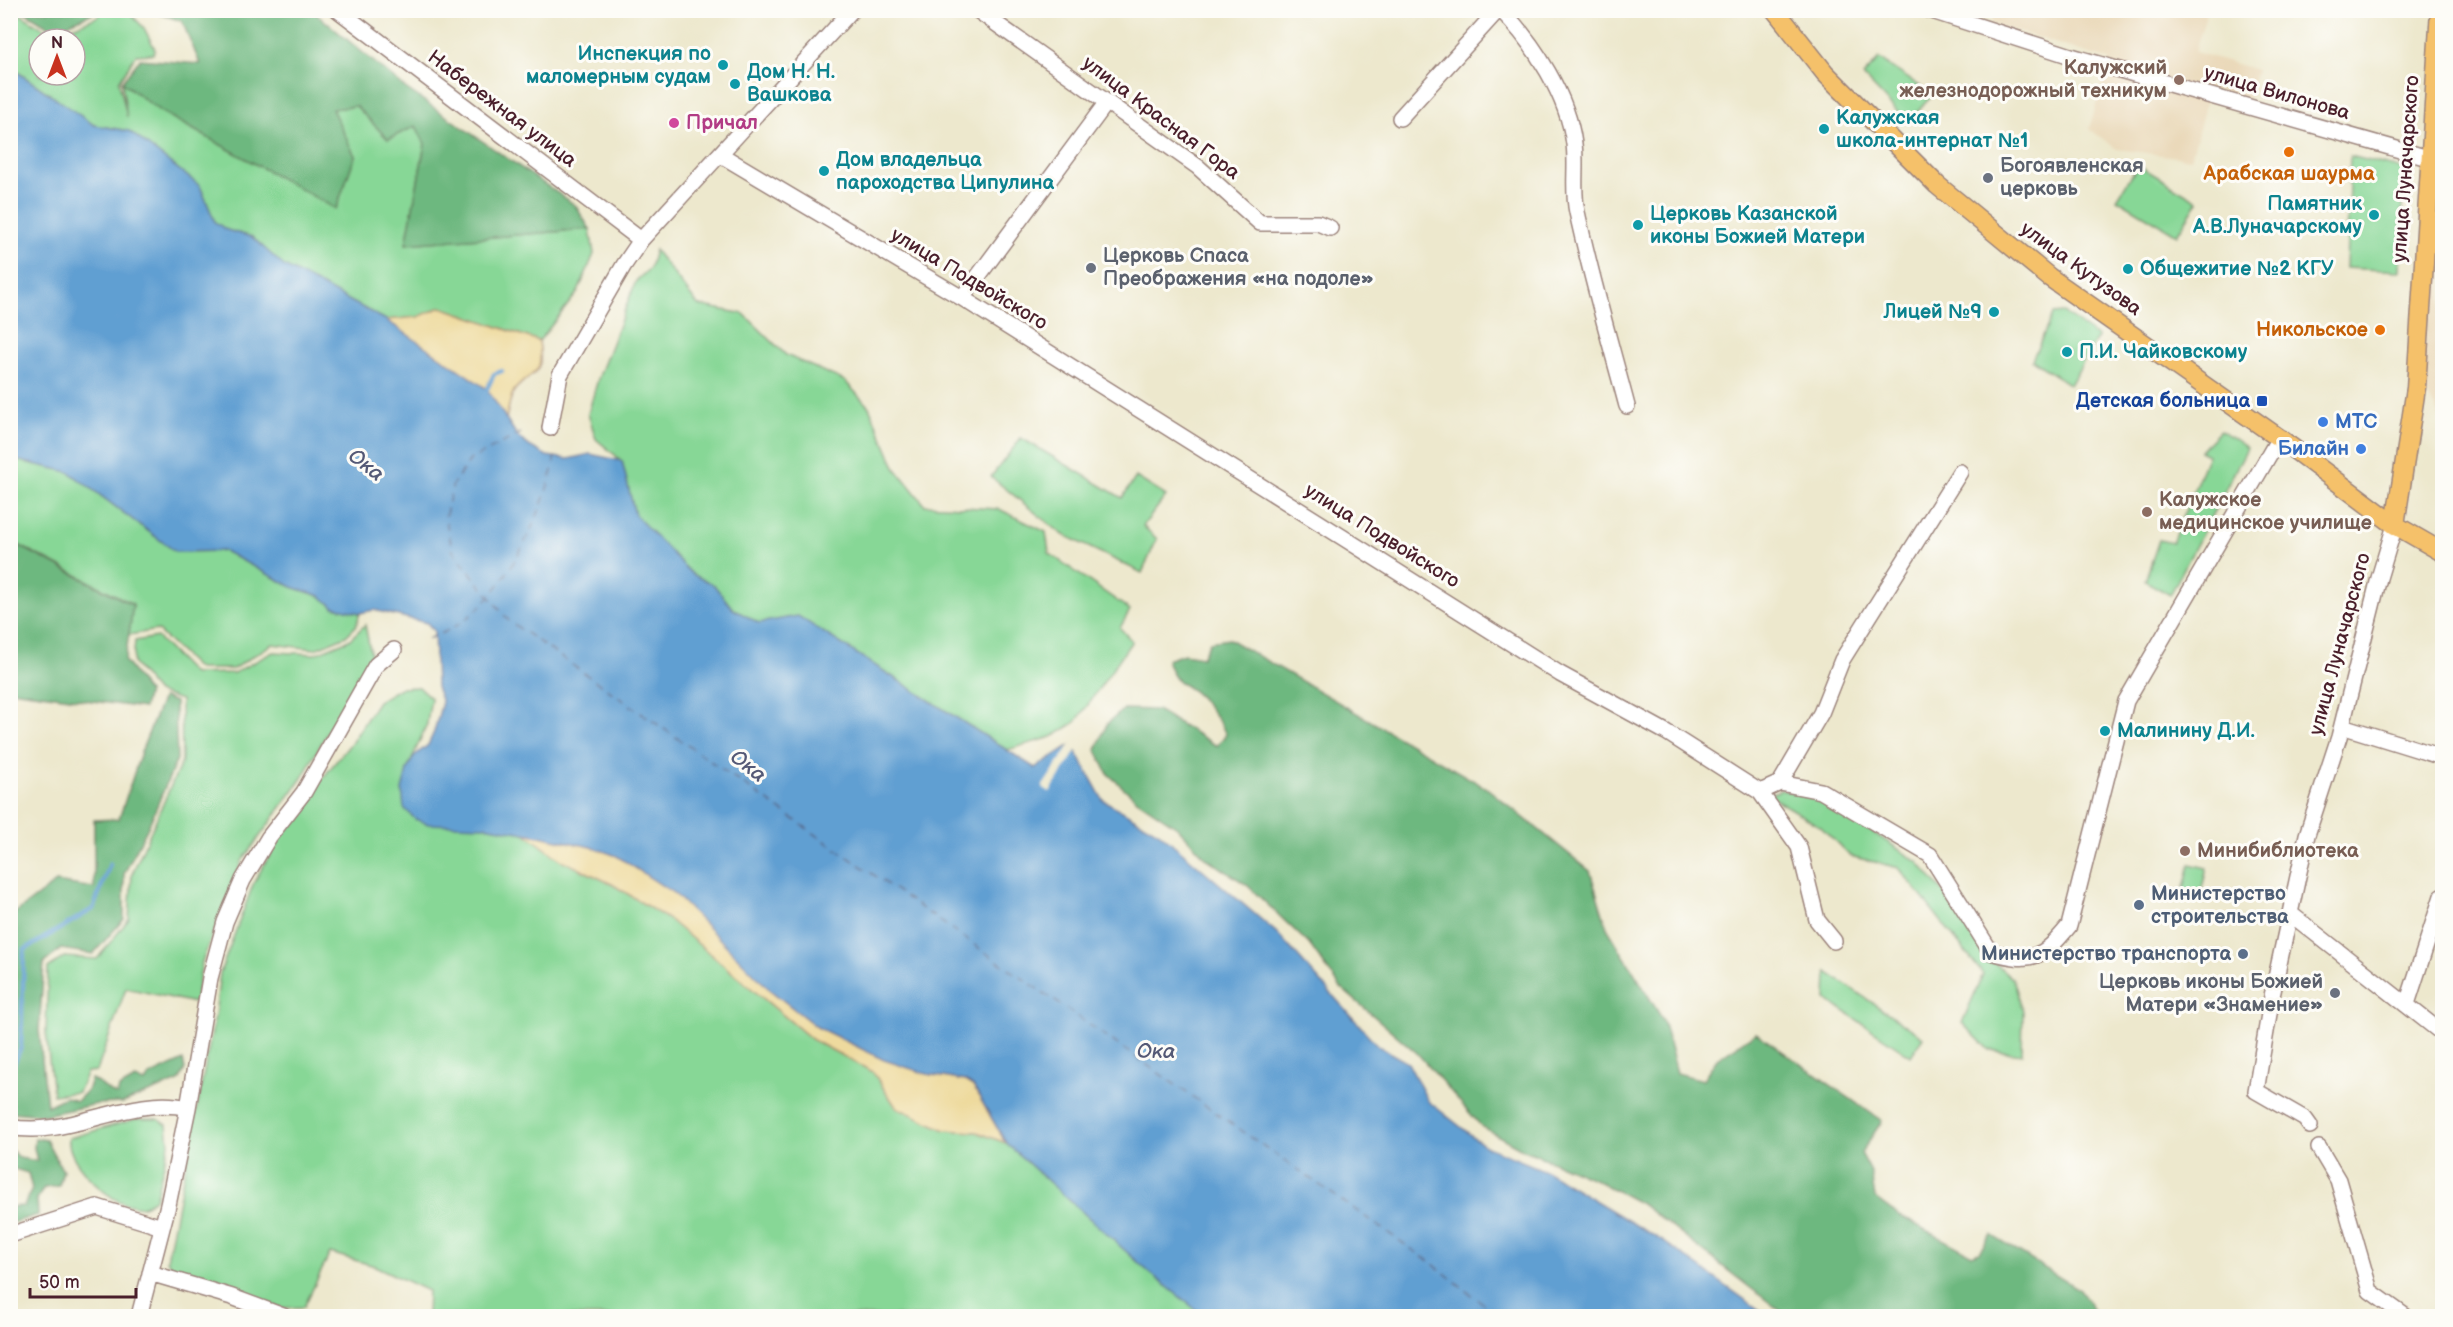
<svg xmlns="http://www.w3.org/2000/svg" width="2453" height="1327" viewBox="0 0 2453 1327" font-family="'Balsamiq Sans',sans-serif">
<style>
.built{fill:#ead9ba}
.green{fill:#87d796;stroke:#687b60;stroke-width:1.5;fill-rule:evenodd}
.forest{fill:#6db87f;stroke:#5c6c55;stroke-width:1.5}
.sand{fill:#eeda9e;stroke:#9c7c64;stroke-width:1.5}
.water{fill:#619fd2;stroke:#565f7e;stroke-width:1.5}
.pier{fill:#ede8cd}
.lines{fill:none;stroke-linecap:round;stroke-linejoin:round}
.stream{stroke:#619fd2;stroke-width:4.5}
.ferry{stroke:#545976;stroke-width:1.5;stroke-dasharray:8 6;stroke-linecap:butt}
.minor-casing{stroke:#9c847c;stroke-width:18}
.major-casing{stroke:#9c847c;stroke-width:21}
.minor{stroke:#fff;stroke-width:15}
.major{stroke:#f5c16b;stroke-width:18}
.culture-dot{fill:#0f9aa8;stroke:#fdfcf7;stroke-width:2}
.education-dot{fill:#8d6e63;stroke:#fdfcf7;stroke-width:2}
.hotel-dot{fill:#d1479c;stroke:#fdfcf7;stroke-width:2}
.food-dot{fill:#e8710a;stroke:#fdfcf7;stroke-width:2}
.worship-dot{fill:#6b7280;stroke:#fdfcf7;stroke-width:2}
.transit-dot{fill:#1a4fb4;stroke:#fdfcf7;stroke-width:2}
.shop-dot{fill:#3f7fe0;stroke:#fdfcf7;stroke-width:2}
.service-dot{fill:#5c6f8a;stroke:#fdfcf7;stroke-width:2}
.labels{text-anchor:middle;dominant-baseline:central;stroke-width:6;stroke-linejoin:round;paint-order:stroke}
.culture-label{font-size:20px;font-weight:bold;fill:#0d838f;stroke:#fdfcf7;text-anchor:start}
.education-label{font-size:20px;font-weight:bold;fill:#785e54;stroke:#fdfcf7;text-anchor:start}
.street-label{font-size:20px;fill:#4a1f2b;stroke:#fdfcf7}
.hotel-label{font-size:20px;font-weight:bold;fill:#b23c85;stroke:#fdfcf7;text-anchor:start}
.worship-label{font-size:20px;font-weight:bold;fill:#5b616d;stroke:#fdfcf7;text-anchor:start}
.food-label{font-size:20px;font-weight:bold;fill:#c56008;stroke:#fdfcf7}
.transit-label{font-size:20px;font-weight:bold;fill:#164399;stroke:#fdfcf7;text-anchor:end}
.shop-label{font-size:20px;font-weight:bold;fill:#366cbe;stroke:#fdfcf7;text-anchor:start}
.service-label{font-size:20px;font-weight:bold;fill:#4e5e75;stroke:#fdfcf7;text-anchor:start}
.water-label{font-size:21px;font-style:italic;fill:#545976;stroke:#fdfcf7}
</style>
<rect width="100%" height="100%" fill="#fdfcf7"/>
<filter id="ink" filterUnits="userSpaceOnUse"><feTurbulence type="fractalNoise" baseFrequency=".0167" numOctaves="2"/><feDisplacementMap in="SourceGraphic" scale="12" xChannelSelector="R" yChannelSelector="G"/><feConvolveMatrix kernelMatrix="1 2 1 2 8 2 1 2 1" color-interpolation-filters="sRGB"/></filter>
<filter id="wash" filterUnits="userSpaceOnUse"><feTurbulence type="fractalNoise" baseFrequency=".008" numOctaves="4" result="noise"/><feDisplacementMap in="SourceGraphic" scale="24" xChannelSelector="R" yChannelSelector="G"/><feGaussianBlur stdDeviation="1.35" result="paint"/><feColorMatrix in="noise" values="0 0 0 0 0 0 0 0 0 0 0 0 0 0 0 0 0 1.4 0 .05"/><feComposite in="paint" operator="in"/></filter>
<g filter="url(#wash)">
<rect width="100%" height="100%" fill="#ede8cd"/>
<path class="built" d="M 1995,11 L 2207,11 L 2195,52 L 2257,70 L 2248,99 L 2209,90 L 2191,159 L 2117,149 L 2089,129 L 2109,60 L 1991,23 Z
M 2442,174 L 2442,421 L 2422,385 L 2437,183 Z"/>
<path class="green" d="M 11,11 L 15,11 L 54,35 L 99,16 L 100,11 L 128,11 L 144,28 L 155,49 L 153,54 L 136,55 L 119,82 L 127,117 L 122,82 L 160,111 L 336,209 L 355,156 L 332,109 L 356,106 L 388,139 L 416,126 L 425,144 L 406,244 L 590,229 L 594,254 L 578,292 L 539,341 L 441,307 L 419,317 L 386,320 L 284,266 L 252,237 L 227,230 L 215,222 L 200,186 L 129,131 L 94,125 L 11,67 ZM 39,39 L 75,39 L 75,75 L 39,75 Z
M 1879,59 L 1933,95 L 1907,122 L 1863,76 Z
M 2350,156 L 2403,169 L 2400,271 L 2346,268 Z
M 2138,165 L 2198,201 L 2177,235 L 2117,199 Z
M 655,250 L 698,305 L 744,314 L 786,355 L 845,381 L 869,407 L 896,469 L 925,505 L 999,509 L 1046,532 L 1049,553 L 1130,610 L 1120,628 L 1132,641 L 1076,722 L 1052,737 L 1007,750 L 798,616 L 759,623 L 733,609 L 714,585 L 692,574 L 635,515 L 622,461 L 596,439 L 588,414 L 598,379 L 636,281 L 650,268 Z
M 2064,313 L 2098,337 L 2070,385 L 2032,360 L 2053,314 Z
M 2221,430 L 2247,448 L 2170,595 L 2145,581 L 2159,540 L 2172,543 L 2208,455 L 2200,451 Z
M 1021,438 L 1122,498 L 1136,477 L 1166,496 L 1143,526 L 1157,539 L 1142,573 L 1062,534 L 991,477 Z
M 10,459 L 69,472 L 176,552 L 224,551 L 292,587 L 320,596 L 334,607 L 360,613 L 356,626 L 346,636 L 315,649 L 272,644 L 233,669 L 198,669 L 157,630 L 129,635 L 133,604 L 11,541 Z
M 365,625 L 371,654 L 302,778 L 242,861 L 202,962 L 195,1003 L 126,988 L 97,1071 L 87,1072 L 78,1092 L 53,1095 L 46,1032 L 48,968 L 64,957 L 97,959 L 129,919 L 132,874 L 182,761 L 181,700 L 157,692 L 133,663 L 135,641 L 157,637 L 193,674 L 234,673 L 273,652 L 315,654 L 349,640 Z
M 419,687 L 431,698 L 427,724 L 407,770 L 484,826 L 525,833 L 561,860 L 612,884 L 671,921 L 813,1040 L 873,1072 L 896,1107 L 945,1130 L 977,1132 L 1006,1143 L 1150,1273 L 1204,1316 L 427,1316 L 428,1291 L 375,1266 L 330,1253 L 304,1307 L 282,1308 L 179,1276 L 167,1260 L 215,1016 L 220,973 L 254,882 L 294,813 L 352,742 L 378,701 L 400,688 Z
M 1780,790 L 1818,796 L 1918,862 L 1945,894 L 1986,955 L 2013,979 L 2023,1011 L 2022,1054 L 1989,1050 L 1962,1023 L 1983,974 L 1899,868 L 1850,856 L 1821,827 L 1768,795 Z
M 2190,864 L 2207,868 L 2199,900 L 2182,896 Z
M 1827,972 L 1923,1037 L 1911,1056 L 1826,999 Z
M 136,1119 L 158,1119 L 167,1125 L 169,1144 L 155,1199 L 142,1207 C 136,1206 129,1205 123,1203 C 103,1195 66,1160 69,1138 Z"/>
<path class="forest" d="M 23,11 L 93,11 L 93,13 L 54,30 Z
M 150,11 L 313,11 L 404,87 L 575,205 L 590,229 L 406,244 L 425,144 L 416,126 L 388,139 L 356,106 L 332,109 L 355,156 L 336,209 L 160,111 L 122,82 L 140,59 L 200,64 L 182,21 Z
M 12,542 L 133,605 L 125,661 L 148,692 L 144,708 L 11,690 Z
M 1229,639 L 1488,789 L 1590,871 L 1607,928 L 1663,1020 L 1677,1073 L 1703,1080 L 1717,1059 L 1756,1033 L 1882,1121 L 1861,1153 L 1871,1172 L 1875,1198 L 1898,1215 L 1972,1255 L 1979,1252 L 1991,1235 L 2080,1290 L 2098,1316 L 1787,1316 L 1643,1205 L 1596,1180 L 1522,1149 L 1482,1127 L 1417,1053 L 1341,988 L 1309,944 L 1247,885 L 1206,858 L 1177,827 L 1137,800 L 1108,774 L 1096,750 L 1107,724 L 1124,709 L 1157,710 L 1217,746 L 1226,734 C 1220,722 1210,708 1201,698 C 1182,678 1178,691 1167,660 L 1184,654 L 1202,657 L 1210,642 Z
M 163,697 L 175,702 L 177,759 L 148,827 L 124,874 L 124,919 L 93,954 L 61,949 L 44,963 L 39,1030 L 47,1106 L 65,1097 L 77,1101 L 87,1091 L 91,1079 C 102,1083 106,1091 117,1095 L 119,1088 L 135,1079 L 145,1082 L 149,1076 L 183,1060 L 185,1069 L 179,1081 L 123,1103 L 97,1104 L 45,1115 L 11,1112 L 11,916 L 56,882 L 94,888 L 94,820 L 119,819 L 141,752 Z
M 35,1138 L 46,1140 L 63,1171 L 59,1186 L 44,1188 L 37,1199 L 38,1215 L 11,1223 L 11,1207 L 24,1206 L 32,1189 L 28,1173 L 11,1168 L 11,1150 L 20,1158 L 37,1161 L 34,1148 Z"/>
<path class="sand" d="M 441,307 L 539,341 C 545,380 531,369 514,391 C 510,398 508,411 506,419 L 487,389 L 386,320 L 418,317 Z
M 525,833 L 592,847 L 617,856 L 755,943 L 770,990 L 817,1027 L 927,1074 L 965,1081 L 973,1086 L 1006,1143 L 977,1132 L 945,1130 L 896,1107 L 873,1072 L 813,1040 L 671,921 L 612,884 L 561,860 Z"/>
<path class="water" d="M 10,67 L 94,125 L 129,131 L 200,186 L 215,222 L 227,230 L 252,237 L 284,266 L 386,320 L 487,389 L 518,437 L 529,446 L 547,456 L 568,459 L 590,454 L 622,461 L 635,515 L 692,574 L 714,585 L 733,609 L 759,623 L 798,616 L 1035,768 L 1072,744 L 1103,800 L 1160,833 L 1277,933 L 1378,1046 L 1408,1063 L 1428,1101 L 1485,1146 L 1546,1171 L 1664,1242 L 1768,1316 L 1204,1316 L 1150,1273 L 1006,1143 L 973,1086 L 965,1081 L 927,1074 L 884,1060 L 817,1027 L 770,990 L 675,894 L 617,856 L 592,847 L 525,833 L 484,826 L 428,824 L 415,819 L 404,808 L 402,790 L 407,770 L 414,756 L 428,745 L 434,732 L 442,702 L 436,687 L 434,631 L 427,623 L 374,610 L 360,613 L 334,607 L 320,596 L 292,587 L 224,551 L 176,552 L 69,472 L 11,459 Z"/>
<path class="pier" d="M 1073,741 L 1078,748 L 1050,792 L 1042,787 Z"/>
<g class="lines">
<path class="stream" d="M 487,389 L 494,374 L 502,371
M 10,1072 L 21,1047 L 24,950 L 93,909 L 110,864"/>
<path class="ferry" d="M 521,433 L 470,460 L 453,484 L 445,518 L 453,551 L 509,621 L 1433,1264 L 1499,1316
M 428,639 C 437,635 448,631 457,625 C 505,596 547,509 555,455"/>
</g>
</g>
<g filter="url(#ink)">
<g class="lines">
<defs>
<path id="minor" d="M 338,10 L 641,240
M 977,10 L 1198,167 L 1260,223 L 1318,223 L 1330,228
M 1501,10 C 1535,44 1568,97 1574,144 C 1577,166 1572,190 1577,212 C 1591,277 1610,342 1627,406
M 1929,10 L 2071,56 L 2442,162
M 1400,118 L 1498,10
M 721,155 L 962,298 L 1560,674 L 1666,732 L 1760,792 L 1780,783 L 1821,791 L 1930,855 L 1991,952 C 2032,963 2042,959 2069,926 L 2126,701 L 2279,438
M 962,298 L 1107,102
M 550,428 L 560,375 L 624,265 L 641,240 L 852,10
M 2342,726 L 2442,757
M 1780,783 L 1821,713 L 1842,660 L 1960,472
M 1760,792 L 1799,847 L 1817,920 L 1834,941
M 2292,915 L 2442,1033
M 2407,1004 L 2442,896
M 2310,1126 L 2305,1119 L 2256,1091 L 2272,996 L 2307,835 L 2339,737 L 2379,578 L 2395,525
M 10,1127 C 70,1139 130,1094 188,1108
M 2319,1148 L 2338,1180 L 2370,1291 L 2405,1316
M 10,1235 L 97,1207 L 162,1227
M 150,1273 L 232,1297 L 283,1316
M 139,1316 L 168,1205 L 188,1108 L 210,978 L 225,922 L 243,880 L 269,837 L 304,792 L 376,665 L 394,650"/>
<path id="major" d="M 1775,10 L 1825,73 L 1937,185 L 2049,277 L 2279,438 L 2395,525 L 2442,552
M 2395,525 L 2416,388 L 2440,10"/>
</defs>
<use href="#minor" class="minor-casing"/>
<use href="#major" class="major-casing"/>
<use href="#minor" class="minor"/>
<use href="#major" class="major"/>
</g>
</g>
<g class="culture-dot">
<circle cx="723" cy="65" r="6"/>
<circle cx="735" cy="84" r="6"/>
<circle cx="1824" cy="129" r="6"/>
<circle cx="824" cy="171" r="6"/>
<circle cx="2374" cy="215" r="6"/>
<circle cx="1638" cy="225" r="6"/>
<circle cx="2128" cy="269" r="6"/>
<circle cx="1994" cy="312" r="6"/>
<circle cx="2067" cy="352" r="6"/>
<circle cx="2105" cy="731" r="6"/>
</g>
<g class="education-dot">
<circle cx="2179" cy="80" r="6"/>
<circle cx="2147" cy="512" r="6"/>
<circle cx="2185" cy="851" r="6"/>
</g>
<circle class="hotel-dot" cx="674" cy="123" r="6"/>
<g class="food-dot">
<circle cx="2289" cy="152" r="6"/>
<circle cx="2380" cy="330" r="6"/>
</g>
<g class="worship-dot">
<circle cx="1988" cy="178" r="6"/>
<circle cx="1091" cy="268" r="6"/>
<circle cx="2335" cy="993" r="6"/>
</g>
<rect class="transit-dot" x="2256" y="395" width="12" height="12" rx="3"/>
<g class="shop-dot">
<circle cx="2323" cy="422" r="6"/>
<circle cx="2361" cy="449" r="6"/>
</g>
<g class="service-dot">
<circle cx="2139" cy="905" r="6"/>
<circle cx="2243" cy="954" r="6"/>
</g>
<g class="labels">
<g class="culture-label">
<text x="711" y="54" text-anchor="end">Инспекция по<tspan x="711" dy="23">маломерным судам</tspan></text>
<text x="747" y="72">Дом Н. Н.<tspan x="747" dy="23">Вашкова</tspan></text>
<text x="1836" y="118">Калужская<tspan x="1836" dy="23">школа-интернат №1</tspan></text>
<text x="836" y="160">Дом владельца<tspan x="836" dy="23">пароходства Ципулина</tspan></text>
<text x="2362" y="204" text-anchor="end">Памятник<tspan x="2362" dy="23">А.В.Луначарскому</tspan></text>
<text x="1650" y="214">Церковь Казанской<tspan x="1650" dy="23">иконы Божией Матери</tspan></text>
<text x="2140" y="269">Общежитие №2 КГУ</text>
<text x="1982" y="312" text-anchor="end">Лицей №9</text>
<text x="2079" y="352">П.И. Чайковскому</text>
<text x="2117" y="731">Малинину Д.И.</text>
</g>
<g class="education-label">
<text x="2167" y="68" text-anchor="end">Калужский<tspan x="2167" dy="23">железнодорожный техникум</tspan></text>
<text x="2159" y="500">Калужское<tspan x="2159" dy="23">медицинское училище</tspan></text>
<text x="2197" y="851">Минибиблиотека</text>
</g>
<g class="street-label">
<text transform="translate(2277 93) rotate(16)">улица Вилонова</text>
<text transform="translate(502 109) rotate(37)">Набережная улица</text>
<text transform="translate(1161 118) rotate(37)">улица Красная Гора</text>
<text transform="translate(2406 169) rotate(-86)">улица Луначарского</text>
<text transform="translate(2081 269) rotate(36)">улица Кутузова</text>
<text transform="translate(969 279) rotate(31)">улица Подвойского</text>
<text transform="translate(1382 536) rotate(32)">улица Подвойского</text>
<text transform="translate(2340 644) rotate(-75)">улица Луначарского</text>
</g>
<g class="hotel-label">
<text x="686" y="123">Причал</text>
</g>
<g class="worship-label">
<text x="2000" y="166">Богоявленская<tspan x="2000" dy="23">церковь</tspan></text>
<text x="1103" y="256">Церковь Спаса<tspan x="1103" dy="23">Преображения «на подоле»</tspan></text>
<text x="2323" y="982" text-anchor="end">Церковь иконы Божией<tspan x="2323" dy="23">Матери «Знамение»</tspan></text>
</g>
<g class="food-label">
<text x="2289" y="174">Арабская шаурма</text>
<text x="2368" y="330" text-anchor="end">Никольское</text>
</g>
<g class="transit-label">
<text x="2250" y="401">Детская больница</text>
</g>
<g class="shop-label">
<text x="2335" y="422">МТС</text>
<text x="2349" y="449" text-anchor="end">Билайн</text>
</g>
<g class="service-label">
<text x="2151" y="894">Министерство<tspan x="2151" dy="23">строительства</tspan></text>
<text x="2231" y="954" text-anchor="end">Министерство транспорта</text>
</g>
<g class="water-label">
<text transform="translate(366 465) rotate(38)">Ока</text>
<text transform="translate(748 766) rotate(38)">Ока</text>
<text x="1156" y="1051">Ока</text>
</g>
</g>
<rect width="2453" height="1327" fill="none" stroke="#fdfcf7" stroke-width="36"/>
<g transform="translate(57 57)"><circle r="28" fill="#fdfcf7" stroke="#b5a4a5" stroke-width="1.5"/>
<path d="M0-4.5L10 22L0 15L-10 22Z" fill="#c8321e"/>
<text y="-9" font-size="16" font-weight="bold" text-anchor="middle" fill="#4a1f2b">N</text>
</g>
<path d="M30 1288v9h106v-9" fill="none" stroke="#4a1f2b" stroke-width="3"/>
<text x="39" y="1288" font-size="18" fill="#4a1f2b" stroke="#fdfcf7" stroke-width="4.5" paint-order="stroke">50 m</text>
</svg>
